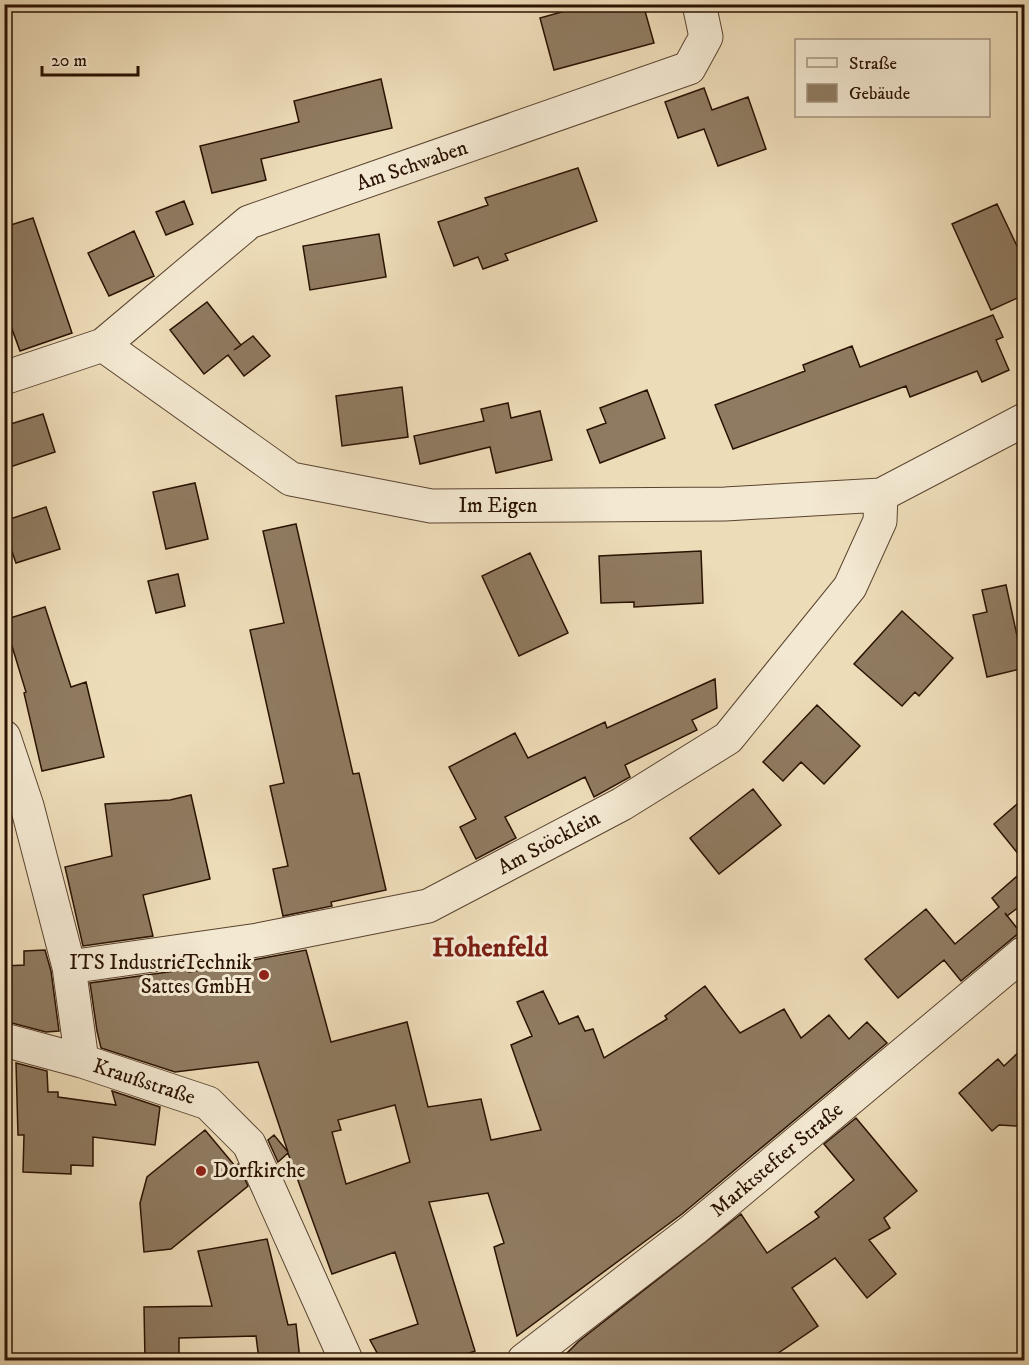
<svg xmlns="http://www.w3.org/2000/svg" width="1029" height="1365" viewBox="0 0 1029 1365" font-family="'IM FELL DW Pica',serif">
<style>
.building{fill:#8f7b61;stroke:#2a1202;stroke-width:1.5;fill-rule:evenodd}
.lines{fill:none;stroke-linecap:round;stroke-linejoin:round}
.minor-casing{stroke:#5b4430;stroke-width:35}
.minor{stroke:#f3e8d1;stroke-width:33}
.poi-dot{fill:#8f2418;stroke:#f3e8d1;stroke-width:2}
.labels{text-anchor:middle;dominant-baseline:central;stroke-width:6;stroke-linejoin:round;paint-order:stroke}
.street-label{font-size:21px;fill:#2a1202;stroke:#f3e8d1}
.poi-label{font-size:21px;fill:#2a1202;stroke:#f3e8d1;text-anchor:end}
.district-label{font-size:27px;font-weight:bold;fill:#7a1f14;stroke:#f3e8d1}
</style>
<rect width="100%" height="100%" fill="#eddcb8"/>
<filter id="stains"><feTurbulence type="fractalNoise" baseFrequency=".00333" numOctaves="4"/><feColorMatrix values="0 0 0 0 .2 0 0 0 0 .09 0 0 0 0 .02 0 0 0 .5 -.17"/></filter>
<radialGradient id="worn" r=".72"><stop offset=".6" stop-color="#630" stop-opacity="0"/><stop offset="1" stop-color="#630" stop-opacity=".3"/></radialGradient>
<path class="building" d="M 590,4 L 643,4 L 654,43 L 554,70 L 540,18 Z
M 381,79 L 392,128 L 261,159 L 266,180 L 212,193 L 200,146 L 299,122 L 294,101 Z
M 704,88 L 712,110 L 748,97 L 766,149 L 718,166 L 704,129 L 678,138 L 665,102 Z
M 578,168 L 597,221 L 505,254 L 508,260 L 483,269 L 478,257 L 454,266 L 438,222 L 488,205 L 485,198 Z
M 184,201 L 193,224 L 166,235 L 156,212 Z
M 997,204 L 1017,246 L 1024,243 L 1024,295 L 991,310 L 952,224 Z
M 33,218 L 72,333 L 20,351 L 4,307 L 4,227 Z
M 134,231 L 154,276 L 109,296 L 88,253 Z
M 379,234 L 386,277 L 310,290 L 303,246 Z
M 207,302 L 241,345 L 234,350 L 253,336 L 270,356 L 244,376 L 228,355 L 204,374 L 170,330 Z
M 993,315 L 1003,337 L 996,340 L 1009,370 L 982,382 L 977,371 L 910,397 L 906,386 L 733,449 L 715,405 L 805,371 L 803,365 L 852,346 L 860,367 Z
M 402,387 L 408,437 L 342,446 L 336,396 Z
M 647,390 L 665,438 L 600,463 L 587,430 L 606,423 L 600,408 Z
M 508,403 L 511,418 L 540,411 L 552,460 L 496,473 L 490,447 L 420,464 L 414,436 L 484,421 L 481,409 Z
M 43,414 L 55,452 L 4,469 L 4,426 Z
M 195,483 L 208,539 L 166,549 L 153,492 Z
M 46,507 L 60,549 L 16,563 L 4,529 L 4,521 Z
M 296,524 L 353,774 L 359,773 L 386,890 L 331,902 L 332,906 L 283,916 L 273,869 L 288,866 L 270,786 L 284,783 L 250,630 L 284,623 L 263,531 Z
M 701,551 L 703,603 L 634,607 L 634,602 L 601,603 L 599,556 Z
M 530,553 L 568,633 L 519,656 L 482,576 Z
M 178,574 L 185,606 L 156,613 L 148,581 Z
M 1006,585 L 1024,668 L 987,677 L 973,615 L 987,612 L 982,590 Z
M 45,607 L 71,687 L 86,682 L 104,757 L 42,771 L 24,693 L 26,692 L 4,620 Z
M 902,611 L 953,658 L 919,696 L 915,692 L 902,706 L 854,664 Z
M 715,679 L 717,708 L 692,720 L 697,730 L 625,765 L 630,777 L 594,797 L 585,777 L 505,817 L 516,838 L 476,859 L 460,827 L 476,819 L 449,767 L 515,733 L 528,758 L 605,722 L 607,728 Z
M 817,705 L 860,746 L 824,784 L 801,762 L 783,781 L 763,762 Z
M 753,789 L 781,825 L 719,874 L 690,838 Z
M 191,795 L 210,879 L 143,895 L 153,936 L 83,946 L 65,867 L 112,856 L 105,804 L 170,800 Z
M 1024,798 L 1024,861 L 994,824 Z
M 1024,870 L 1024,903 L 1007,916 L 1005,913 L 1020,932 L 961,981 L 944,960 L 898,998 L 865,959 L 926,909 L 955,944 L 999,907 L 992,898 Z
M 45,950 L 51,971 L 59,1031 L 46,1032 L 8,1022 L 5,966 L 24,965 L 24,951 Z
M 306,950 L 331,1042 L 407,1022 L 428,1107 L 481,1099 L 491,1140 L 541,1130 L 511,1045 L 532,1036 L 517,1002 L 543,991 L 559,1024 L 578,1016 L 585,1031 L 593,1029 L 604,1058 L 667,1019 L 665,1016 L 705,986 L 740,1033 L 784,1009 L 801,1038 L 829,1015 L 849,1039 L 867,1022 L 887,1043 L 682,1214 L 517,1336 L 494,1247 L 504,1243 L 488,1193 L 429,1202 L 475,1351 L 451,1360 L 381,1360 L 370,1340 L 418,1324 L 395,1252 L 332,1274 L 288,1153 L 278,1162 L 268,1140 L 274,1135 L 288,1152 L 258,1062 L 175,1072 L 101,1048 L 97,1031 L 90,983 L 189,969 L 189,972 ZM 395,1105 L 410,1162 L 346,1184 L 332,1132 L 341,1130 L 338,1120 Z
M 1024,1047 L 1024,1120 L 1016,1126 L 999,1125 L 992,1131 L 959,1093 L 998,1059 L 1004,1066 Z
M 16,1063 L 47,1071 L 48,1092 L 58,1092 L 58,1097 L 116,1105 L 112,1091 L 160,1107 L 155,1145 L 93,1137 L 93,1166 L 71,1165 L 71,1174 L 23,1172 L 24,1135 L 18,1135 Z
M 856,1118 L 917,1191 L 884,1218 L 890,1228 L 869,1240 L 896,1274 L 867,1298 L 835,1258 L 792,1288 L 818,1326 L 768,1360 L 560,1360 L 579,1341 L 741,1214 L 767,1253 L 819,1217 L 815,1212 L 854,1180 L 824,1144 Z
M 205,1130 L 235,1166 L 238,1164 L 248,1186 L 171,1249 L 144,1252 L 140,1203 L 147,1177 Z
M 267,1239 L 288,1325 L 296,1324 L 300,1360 L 259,1360 L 256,1336 L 179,1338 L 179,1360 L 145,1360 L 144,1307 L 212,1306 L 198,1251 Z"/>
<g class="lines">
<defs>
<path id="minor" d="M 103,345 L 249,222 L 689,68 L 706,37 L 699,4
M 4,378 L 103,345 L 291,479 L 431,506 L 725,504 L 881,495 L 1024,420
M 4,737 L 27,806 L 69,967 L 82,1061
M 69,967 L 258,940 L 428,906 L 622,804 L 728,738 L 850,587 L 880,521 L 881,495
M 4,1040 L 82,1061 L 208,1103 L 249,1144 L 346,1360
M 524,1360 L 694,1229 L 1024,953"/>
</defs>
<use href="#minor" class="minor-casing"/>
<use href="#minor" class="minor"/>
</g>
<g class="poi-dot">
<circle cx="264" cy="975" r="6"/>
<circle cx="201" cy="1171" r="6"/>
</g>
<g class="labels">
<g class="street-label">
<text transform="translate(412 166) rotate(-19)">Am Schwaben</text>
<text x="498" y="506">Im Eigen</text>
<text transform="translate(549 843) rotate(-28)">Am Stöcklein</text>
<text transform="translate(144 1082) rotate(18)">Kraußstraße</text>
<text transform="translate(777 1160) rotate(-40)">Marktstefter Straße</text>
</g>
<g class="poi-label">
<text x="252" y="963">ITS IndustrieTechnik<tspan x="252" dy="24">Sattes GmbH</tspan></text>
<text x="213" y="1171" text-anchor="start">Dorfkirche</text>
</g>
<g class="district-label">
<text x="490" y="948">Hohenfeld</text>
</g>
</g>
<rect width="1029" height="1365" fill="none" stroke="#eddcb8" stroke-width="24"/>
<rect x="6" y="6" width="1017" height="1353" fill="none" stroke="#2a1202" stroke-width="3"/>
<rect x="12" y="12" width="1005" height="1341" fill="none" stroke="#2a1202" stroke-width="1.5"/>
<rect x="795" y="39" width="195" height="78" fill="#f3e8d1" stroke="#a3927e" stroke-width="1.5"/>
<rect x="807" y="58" width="30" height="9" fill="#f3e8d1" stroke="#a3927e" stroke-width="1.5"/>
<text x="849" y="69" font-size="18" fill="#2a1202">Straße</text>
<rect x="807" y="84" width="30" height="18" fill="#8f7b61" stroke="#a3927e" stroke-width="1.5"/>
<text x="849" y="99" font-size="18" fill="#2a1202">Gebäude</text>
<path d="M42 66v9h96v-9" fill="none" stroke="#2a1202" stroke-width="3"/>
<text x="51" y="66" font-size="18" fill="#2a1202" stroke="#f3e8d1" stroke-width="4.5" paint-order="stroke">20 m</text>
<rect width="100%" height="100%" filter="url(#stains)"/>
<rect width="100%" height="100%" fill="url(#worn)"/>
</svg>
